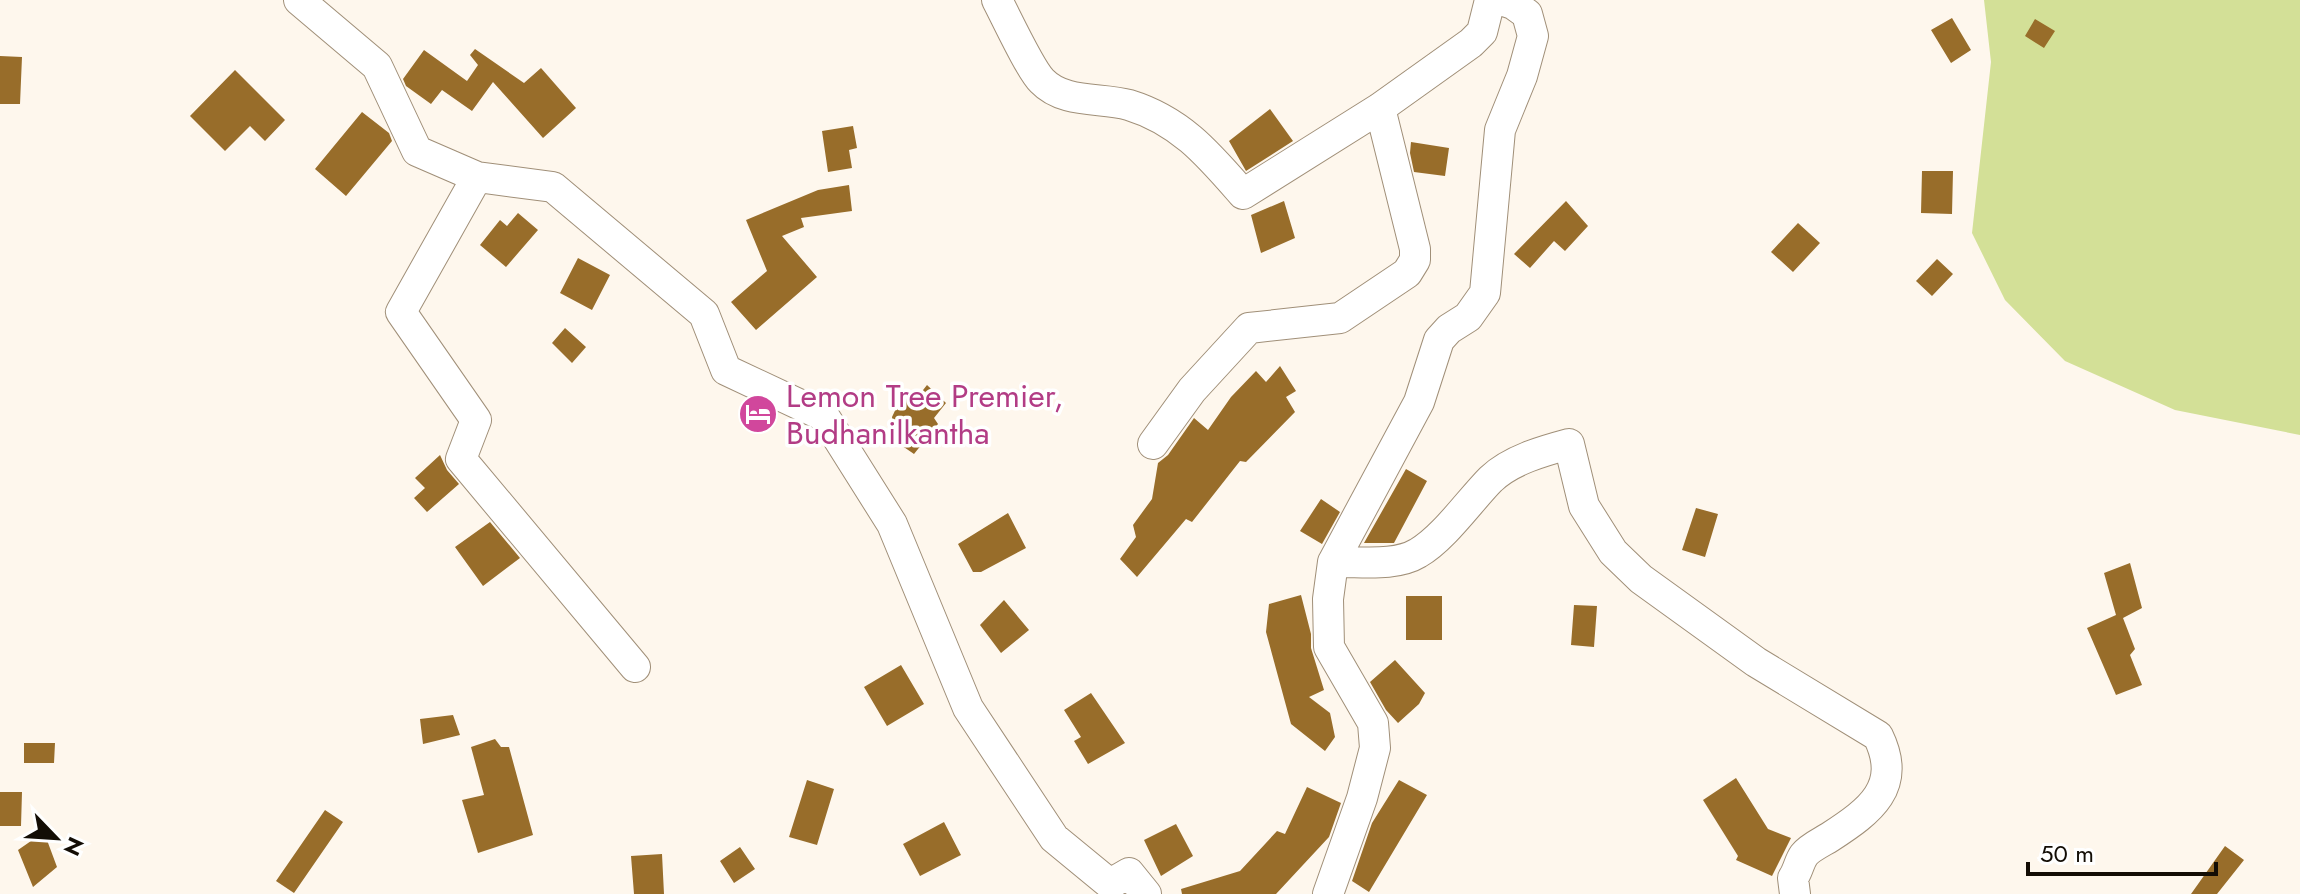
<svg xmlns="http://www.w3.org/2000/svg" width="2300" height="894" viewBox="0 0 2300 894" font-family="Jost,sans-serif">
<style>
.green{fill:#d3e097}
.building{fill:#986d2a}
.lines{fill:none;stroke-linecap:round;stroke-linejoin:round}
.minor-casing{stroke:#a08f78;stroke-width:32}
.minor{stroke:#fff;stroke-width:30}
.labels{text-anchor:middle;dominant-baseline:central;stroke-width:7;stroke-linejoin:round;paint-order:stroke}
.hotel-label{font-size:32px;fill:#b23c85;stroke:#fff;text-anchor:start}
</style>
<rect width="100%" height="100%" fill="#fef7ed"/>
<path class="green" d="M 1984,0 L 2300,0 L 2300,435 L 2175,410 L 2065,361 L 2005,300 L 1972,233 L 1991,62 Z"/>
<path class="building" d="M 1952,18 L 1971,50 L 1951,63 L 1931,30 Z
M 2035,19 L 2055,31 L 2044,48 L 2025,36 Z
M 475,49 L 524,83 L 541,68 L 576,108 L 543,138 L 493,82 L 472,111 L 442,90 L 431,104 L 406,86 L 403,79 L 424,50 L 467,81 L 478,65 L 470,55 Z
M 0,56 L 22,57 L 20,104 L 0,104 Z
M 235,70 L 285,120 L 265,141 L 250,126 L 225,151 L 190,116 Z
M 1270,109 L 1293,141 L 1246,171 L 1229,141 Z
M 362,112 L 389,133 L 392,141 L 346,196 L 315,169 Z
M 853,126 L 857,148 L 849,150 L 852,168 L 828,172 L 822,131 Z
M 1411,142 L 1449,148 L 1445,176 L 1414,172 L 1410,153 Z
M 1922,171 L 1953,171 L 1952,214 L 1921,213 Z
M 849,185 L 852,211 L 801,218 L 804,227 L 782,236 L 817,277 L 756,330 L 731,302 L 767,271 L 746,220 L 818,190 Z
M 1284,201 L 1295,238 L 1261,253 L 1251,215 Z
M 1566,201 L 1588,226 L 1565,251 L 1554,241 L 1530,268 L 1514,254 Z
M 518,213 L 538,230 L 506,267 L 480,245 L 500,220 L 507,226 Z
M 1798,223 L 1820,243 L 1793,272 L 1771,252 Z
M 578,258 L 610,275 L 592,310 L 560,293 Z
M 1937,259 L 1953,274 L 1932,296 L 1916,281 Z
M 565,328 L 586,347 L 572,363 L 552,343 Z
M 1280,366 L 1296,391 L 1286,397 L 1295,412 L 1246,462 L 1240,461 L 1192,522 L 1186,519 L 1137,577 L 1120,559 L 1136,537 L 1133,525 L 1152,499 L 1158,463 L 1168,455 L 1194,418 L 1208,430 L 1231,397 L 1256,371 L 1266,382 Z
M 927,385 L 946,403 L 934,418 L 938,424 L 914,454 L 895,441 L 892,417 L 901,398 L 909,395 L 916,399 Z
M 440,455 L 447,470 L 459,484 L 427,512 L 414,498 L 425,488 L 415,478 Z
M 1406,469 L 1427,481 L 1394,543 L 1364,543 Z
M 1321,499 L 1340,512 L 1322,544 L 1300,531 Z
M 1696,508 L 1718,514 L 1705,557 L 1682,550 Z
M 1008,513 L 1026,548 L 981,572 L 973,572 L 958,544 Z
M 490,522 L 520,558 L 483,586 L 455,547 Z
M 2130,563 L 2142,608 L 2123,618 L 2135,649 L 2130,655 L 2142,685 L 2116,695 L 2087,628 L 2116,615 L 2104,573 Z
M 1301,595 L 1311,634 L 1311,648 L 1324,690 L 1309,697 L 1330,713 L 1335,737 L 1325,751 L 1291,724 L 1266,632 L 1269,604 Z
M 1406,596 L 1442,596 L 1442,640 L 1406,640 Z
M 1004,600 L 1029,630 L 1001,653 L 980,625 Z
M 1574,605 L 1597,606 L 1594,647 L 1571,645 Z
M 1395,660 L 1425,693 L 1419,704 L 1398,723 L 1386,710 L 1370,682 Z
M 901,665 L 924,704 L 887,726 L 864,687 Z
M 1091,693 L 1125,743 L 1088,764 L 1074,741 L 1081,737 L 1064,710 Z
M 453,715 L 460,735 L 423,744 L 420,719 Z
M 495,739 L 501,747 L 509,747 L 533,835 L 478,853 L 462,800 L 484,795 L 471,747 Z
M 24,743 L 55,743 L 54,763 L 24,763 Z
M 1736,778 L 1768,829 L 1791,838 L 1772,876 L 1736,860 L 1738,856 L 1703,800 Z
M 807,780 L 834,789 L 817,845 L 789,837 Z
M 1399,780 L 1427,795 L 1369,892 L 1352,881 L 1372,823 Z
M 1307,787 L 1341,803 L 1329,837 L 1276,894 L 1182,894 L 1181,889 L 1240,871 L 1277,831 L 1285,834 Z
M 0,792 L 22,792 L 21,826 L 0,826 Z
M 325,810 L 343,822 L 294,893 L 276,881 Z
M 944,822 L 961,855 L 920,876 L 903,844 Z
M 1176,824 L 1193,856 L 1161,876 L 1144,840 Z
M 44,832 L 57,867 L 33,887 L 18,850 Z
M 2225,846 L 2244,860 L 2217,894 L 2191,894 Z
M 740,847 L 755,869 L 734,883 L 720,861 Z
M 662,854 L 664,894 L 634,894 L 631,856 Z"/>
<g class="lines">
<defs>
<path id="minor" d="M 299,0 L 377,66 L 417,151 L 477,177 L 401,312 L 476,420 L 461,459 L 635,667
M 997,0 C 1006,17 1030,69 1042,81 C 1064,104 1101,97 1129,105 C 1181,121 1209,155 1243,194 L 1380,108 L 1471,43 L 1482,32 L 1490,0
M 477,177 L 553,187 L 704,314 L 726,370 L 824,416 L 892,524 L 968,708 L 1054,838 L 1110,884 L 1129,873 L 1146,894
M 1153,444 L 1192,390 L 1249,328 L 1340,318 L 1407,273 L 1415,260 L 1415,249 L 1380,108
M 1333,562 C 1359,561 1395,567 1418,553 C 1444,538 1470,500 1491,479 C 1511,460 1543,451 1569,444 L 1584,506 L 1613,552 L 1641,579 L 1756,662 L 1878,736 C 1903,787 1870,811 1830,837 C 1822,842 1809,848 1804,855 C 1799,862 1798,871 1793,878 L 1795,894
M 1328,894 L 1362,798 L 1375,748 L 1373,723 L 1329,647 L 1328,599 L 1333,562 L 1419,402 L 1439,340 L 1449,329 L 1468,317 L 1485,293 L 1500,130 L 1522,76 L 1533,36 L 1527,14 L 1513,4 L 1501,0"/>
</defs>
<use href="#minor" class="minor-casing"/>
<use href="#minor" class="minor"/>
</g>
<defs>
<symbol id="hotel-disc" viewBox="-11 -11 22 22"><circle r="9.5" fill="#d1479c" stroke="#fff"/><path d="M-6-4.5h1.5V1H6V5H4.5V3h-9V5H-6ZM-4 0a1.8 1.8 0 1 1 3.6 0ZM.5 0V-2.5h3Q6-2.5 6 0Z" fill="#fff"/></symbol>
</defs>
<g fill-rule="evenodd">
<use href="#hotel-disc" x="736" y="392" width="44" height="44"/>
</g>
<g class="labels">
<g class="hotel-label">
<text x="786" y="396">Lemon Tree Premier,<tspan x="786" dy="37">Budhanilkantha</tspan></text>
</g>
</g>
<g transform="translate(56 838) rotate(115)" stroke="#ffffff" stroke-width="6" paint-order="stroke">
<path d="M0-6L14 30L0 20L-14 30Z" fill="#130d05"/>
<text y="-12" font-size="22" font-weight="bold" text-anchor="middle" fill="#130d05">N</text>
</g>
<path d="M2028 862v12h188v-12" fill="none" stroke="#130d05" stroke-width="4"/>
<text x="2040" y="862" font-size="24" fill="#130d05" stroke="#ffffff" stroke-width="6" paint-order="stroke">50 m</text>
</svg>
